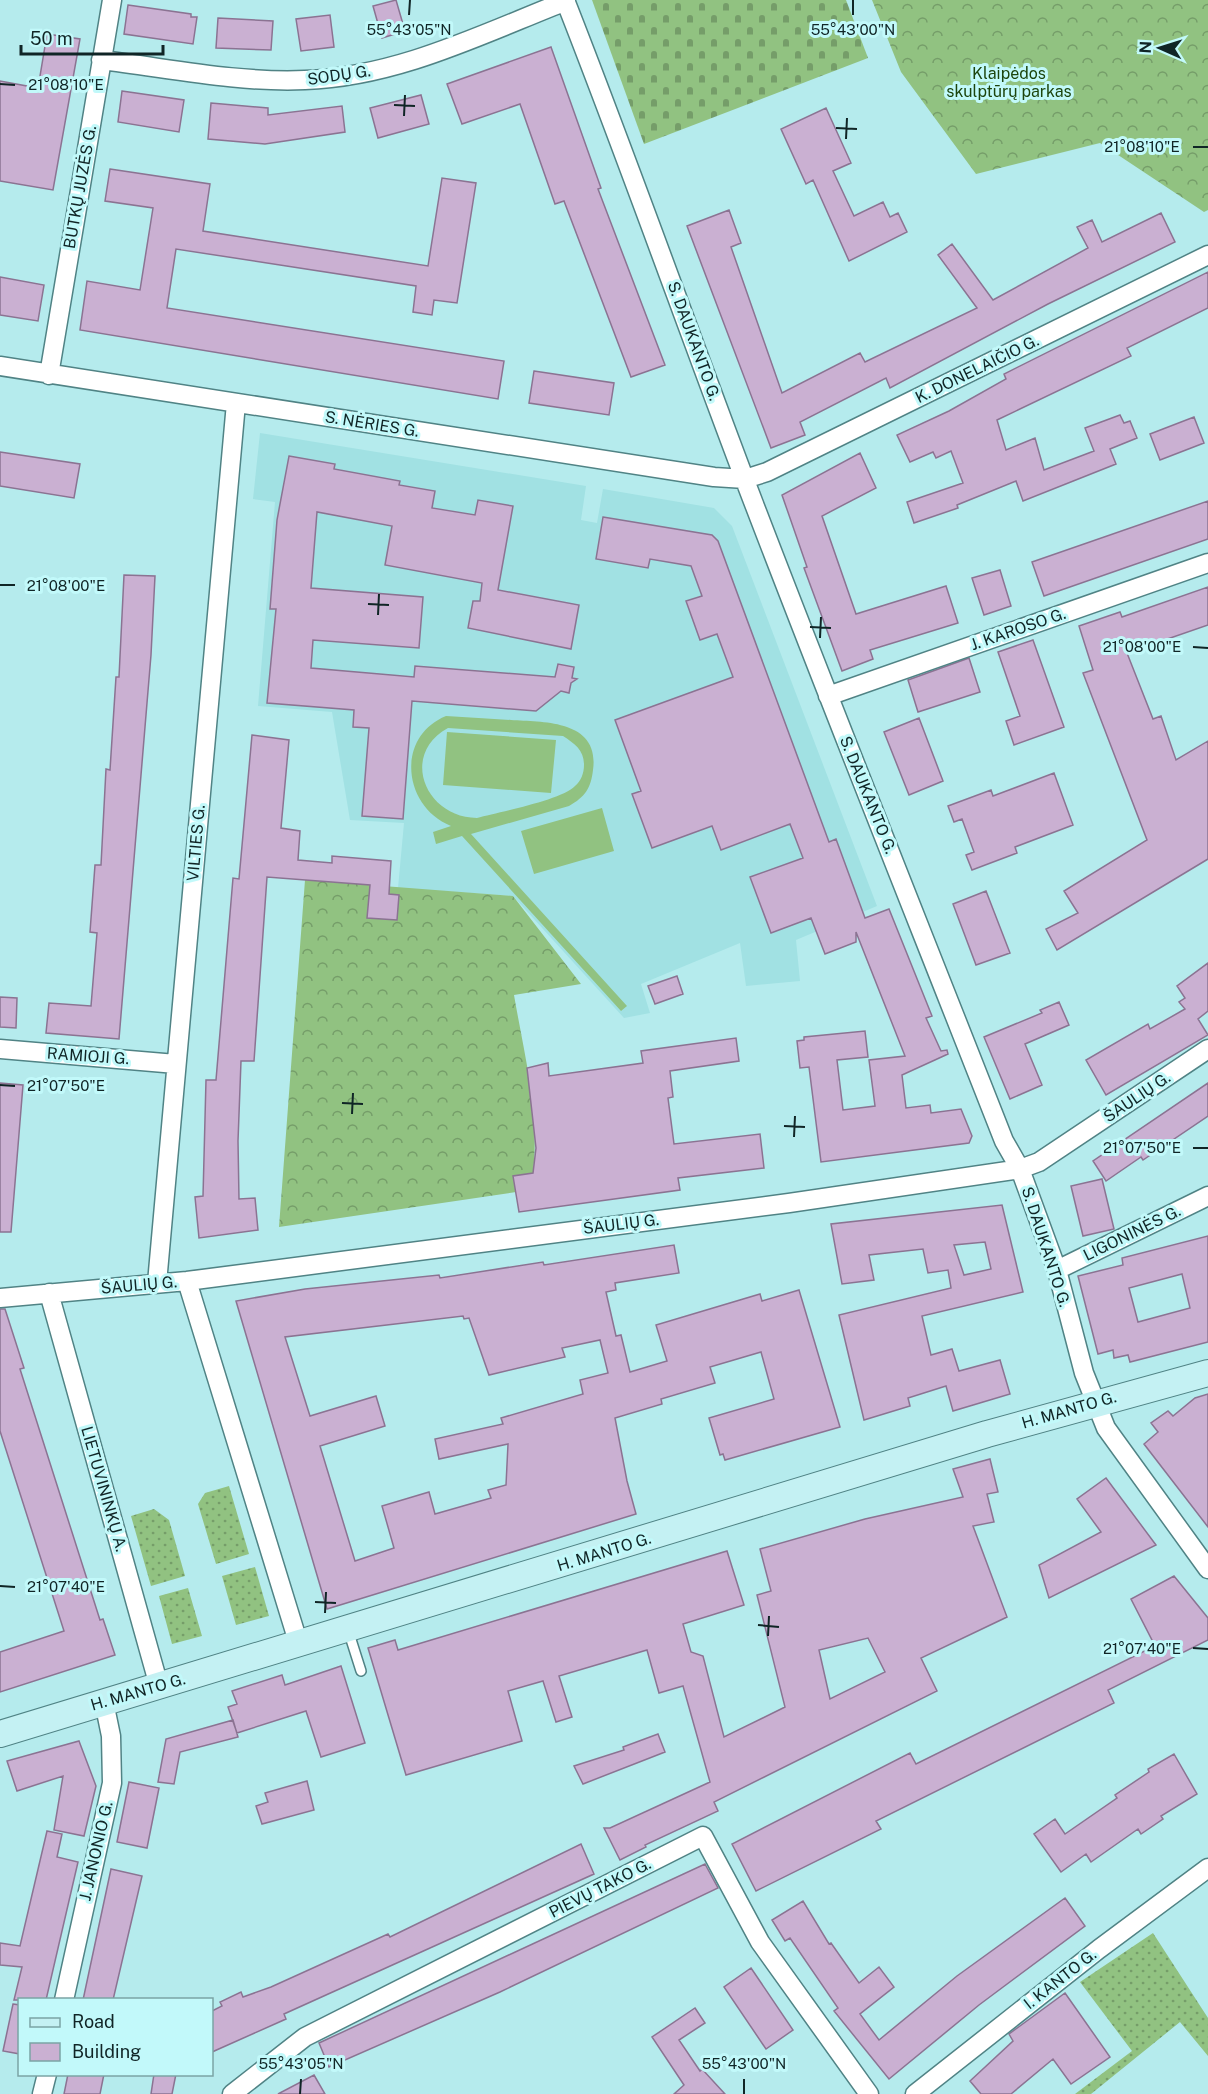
<svg xmlns="http://www.w3.org/2000/svg" width="1208" height="2094" viewBox="0 0 1208 2094" font-family="'Public Sans',sans-serif">
<style>
.built{fill:#a1e1e3}
.grass{fill:url(#grass-dots)}
.forest{fill:url(#forest-crowns)}
.cemetery{fill:url(#cemetery-stones)}
.garden{fill:#91c281;fill-rule:evenodd}
.building{fill:#cab0d2;stroke:#8b7392;stroke-width:1.5;fill-rule:evenodd}
.lines{fill:none;stroke-linecap:round;stroke-linejoin:round}
.service-casing{stroke:#508385;stroke-width:12}
.minor-casing{stroke:#508385;stroke-width:21}
.secondary-casing{stroke:#508385;stroke-width:28}
.service{stroke:#fff;stroke-width:9}
.minor{stroke:#fff;stroke-width:18}
.secondary{stroke:#c4f1f3;stroke-width:26}
.ticks{fill:none;stroke:#102526;stroke-width:2}
.labels{text-anchor:middle;dominant-baseline:central;stroke-width:6;stroke-linejoin:round;paint-order:stroke}
.park-label{font-size:16px;fill:#1c440c;stroke:#c2f9fa}
.street-label{font-size:16px;fill:#102526;stroke:#c2f9fa}
.ticks-label{font-size:15px;text-anchor:middle;fill:#102526;stroke:#c2f9fa;stroke-width:6;stroke-linejoin:round;paint-order:stroke}
</style>
<defs>
<pattern id="grass-dots" width="8" height="8" patternUnits="userSpaceOnUse" patternTransform="scale(1.5)"><rect width="8" height="8" fill="#91c281"/><path d="M2 2h.1M6 6h.1" fill="none" stroke="#759d69" stroke-width="1.8" stroke-linecap="round"/></pattern>
<pattern id="forest-crowns" width="20" height="18" patternUnits="userSpaceOnUse" patternTransform="scale(1.5)"><rect width="20" height="18" fill="#91c281"/><path d="M2 6a3 3 0 1 1 6 0M12 15a3 3 0 1 1 6 0" fill="none" stroke="#759d69"/></pattern>
<pattern id="cemetery-stones" width="16" height="16" patternUnits="userSpaceOnUse" patternTransform="scale(1.5)"><rect width="16" height="16" fill="#91c281"/><path d="M2 7V4a2 2 0 0 1 4 0v3zM10 15v-3a2 2 0 0 1 4 0v3z" fill="#759d69"/></pattern>
</defs>
<rect width="100%" height="100%" fill="#b5ebed"/>
<path class="built" d="M 260,433 L 586,486 L 581,520 L 597,523 L 603,489 L 714,508 L 732,526 L 877,906 L 796,940 L 800,981 L 746,986 L 740,943 L 641,984 L 650,1013 L 624,1018 L 513,896 L 398,888 L 404,823 L 350,820 L 332,712 L 258,706 L 275,502 L 253,499 Z"/>
<path class="grass" d="M 229,1486 L 249,1554 L 216,1564 L 198,1504 L 205,1493 Z
M 154,1509 L 169,1520 L 185,1576 L 151,1586 L 131,1516 Z
M 255,1567 L 269,1616 L 236,1625 L 222,1576 Z
M 188,1588 L 202,1636 L 172,1644 L 159,1596 Z
M 1153,1933 L 1208,2018 L 1208,2056 L 1180,2022 L 1091,2094 L 1075,2094 L 1132,2051 L 1080,1982 Z"/>
<path class="forest" d="M 872,0 L 1208,0 L 1208,210 L 1204,212 L 1100,143 L 976,174 L 901,72 Z
M 305,880 L 513,896 L 581,984 L 514,995 C 524,1053 540,1114 533,1173 L 513,1176 L 516,1192 L 279,1227 Z"/>
<path class="cemetery" d="M 592,0 L 846,0 L 868,58 L 644,144 Z"/>
<path class="garden" d="M 446,716 C 468,717 490,719 511,720 C 544,722 600,720 593,770 C 591,788 585,797 569,806 L 471,834 L 627,1006 L 621,1011 L 462,836 L 436,844 L 433,832 L 451,826 C 403,807 395,737 446,716 ZM 448,728 L 563,736 C 575,744 584,750 584,765 C 584,773 581,781 575,786 C 562,800 499,812 477,818 C 426,818 399,755 448,728 Z
M 447,732 L 556,740 L 551,793 L 443,785 Z
M 602,808 L 614,851 L 534,874 L 521,831 Z"/>
<path class="building" d="M 396,0 L 405,31 L 382,38 L 373,6 Z
M 128,5 L 191,14 L 191,17 L 197,17 L 193,44 L 124,34 Z
M 330,15 L 334,47 L 301,51 L 296,19 Z
M 218,18 L 273,21 L 271,50 L 216,48 Z
M 47,34 L 80,39 L 53,190 L 0,181 L 0,81 L 38,88 Z
M 551,47 L 601,188 L 598,189 L 665,365 L 631,377 L 564,201 L 555,204 L 520,104 L 462,124 L 447,84 Z
M 122,91 L 184,100 L 179,132 L 118,122 Z
M 421,95 L 429,124 L 378,138 L 370,108 Z
M 211,103 L 268,108 L 268,115 L 342,106 L 345,132 L 265,144 L 208,139 Z
M 826,108 L 851,163 L 833,171 L 854,216 L 883,202 L 890,217 L 898,213 L 907,232 L 849,261 L 813,180 L 806,184 L 781,129 Z
M 110,169 L 210,184 L 203,231 L 428,266 L 442,178 L 476,183 L 457,303 L 434,300 L 432,315 L 413,312 L 416,286 L 176,249 L 167,308 L 504,361 L 498,399 L 80,330 L 87,281 L 140,290 L 153,208 L 105,201 Z
M 729,210 L 741,243 L 731,247 L 782,393 L 860,353 L 865,362 L 977,308 L 938,255 L 952,244 L 993,300 L 1088,248 L 1077,227 L 1092,220 L 1102,242 L 1161,213 L 1175,242 L 1048,304 L 890,388 L 886,378 L 800,422 L 805,435 L 771,448 L 687,226 Z
M 1208,272 L 1208,308 L 1127,348 L 1131,356 L 997,420 L 1006,450 L 1035,438 L 1044,470 L 1094,451 L 1085,428 L 1120,415 L 1124,423 L 1130,421 L 1137,438 L 1110,449 L 1116,464 L 1023,501 L 1016,481 L 957,505 L 958,508 L 914,523 L 907,502 L 963,483 L 951,451 L 936,458 L 933,452 L 910,462 L 897,435 L 949,411 L 1006,379 L 1004,374 Z
M 0,277 L 44,285 L 38,321 L 0,315 Z
M 534,371 L 614,383 L 609,415 L 529,403 Z
M 1194,417 L 1204,443 L 1160,460 L 1150,434 Z
M 0,452 L 80,464 L 74,498 L 0,486 Z
M 860,453 L 876,488 L 822,516 L 856,614 L 946,586 L 958,623 L 870,650 L 873,659 L 842,671 L 804,568 L 807,567 L 782,495 Z
M 289,456 L 335,464 L 334,469 L 400,481 L 399,485 L 435,491 L 432,508 L 475,515 L 478,500 L 513,506 L 498,590 L 579,605 L 571,649 L 468,628 L 473,601 L 480,601 L 482,583 L 385,565 L 392,526 L 317,512 L 311,588 L 423,597 L 419,648 L 313,640 L 311,668 L 414,677 L 415,666 L 555,677 L 558,664 L 574,667 L 572,678 L 577,679 L 571,683 L 569,693 L 561,691 L 536,711 L 412,701 L 403,819 L 362,816 L 369,728 L 353,727 L 354,710 L 267,703 L 276,609 L 270,609 L 277,520 Z
M 1208,501 L 1208,539 L 1044,596 L 1032,562 Z
M 603,517 L 712,535 L 718,541 L 829,842 L 836,839 L 865,918 L 889,909 L 932,1016 L 926,1018 L 941,1051 L 947,1050 L 948,1054 L 902,1075 L 906,1108 L 930,1105 L 931,1113 L 961,1109 L 972,1136 L 969,1143 L 821,1162 L 809,1067 L 800,1068 L 797,1041 L 804,1040 L 804,1037 L 865,1031 L 868,1057 L 837,1060 L 843,1110 L 875,1106 L 869,1060 L 905,1056 L 856,932 L 856,942 L 825,954 L 811,918 L 771,933 L 750,877 L 803,858 L 790,824 L 721,850 L 712,826 L 652,848 L 632,794 L 641,791 L 615,720 L 733,677 L 717,634 L 700,640 L 686,601 L 702,596 L 691,566 L 650,559 L 648,568 L 596,559 Z
M 1000,570 L 1011,606 L 984,615 L 972,578 Z
M 124,575 L 155,576 L 151,655 L 119,1039 L 46,1033 L 49,1003 L 91,1006 L 97,933 L 90,932 L 95,865 L 101,865 L 106,769 L 110,770 L 116,677 L 119,677 Z
M 1208,587 L 1208,625 L 1127,653 L 1153,719 L 1161,716 L 1176,760 L 1208,741 L 1208,859 L 1057,950 L 1046,929 L 1078,913 L 1064,891 L 1147,840 L 1083,673 L 1093,670 L 1079,626 L 1120,612 L 1122,617 Z
M 1033,640 L 1064,727 L 1014,745 L 1006,721 L 1020,716 L 998,652 Z
M 969,658 L 980,692 L 918,712 L 908,680 Z
M 919,718 L 943,781 L 909,795 L 884,732 Z
M 252,735 L 289,740 L 281,828 L 300,831 L 298,860 L 332,863 L 332,856 L 391,861 L 389,894 L 399,895 L 397,920 L 367,918 L 370,885 L 267,877 L 254,1061 L 241,1061 L 238,1141 L 239,1199 L 255,1198 L 258,1230 L 199,1238 L 195,1197 L 203,1196 L 206,1080 L 216,1080 L 233,878 L 239,879 Z
M 1054,773 L 1073,825 L 1015,847 L 1017,853 L 972,870 L 966,855 L 974,852 L 962,819 L 954,822 L 948,806 L 991,790 L 993,796 Z
M 986,891 L 1010,953 L 976,965 L 953,904 Z
M 1208,963 L 1208,1011 L 1198,1019 L 1208,1035 L 1106,1095 L 1086,1060 L 1148,1024 L 1150,1029 L 1185,1009 L 1179,1002 L 1185,998 L 1177,986 Z
M 677,976 L 683,994 L 655,1004 L 648,986 Z
M 0,997 L 17,998 L 16,1028 L 0,1027 Z
M 1059,1002 L 1069,1025 L 1025,1044 L 1042,1085 L 1010,1099 L 984,1037 L 1042,1013 L 1040,1010 Z
M 736,1038 L 739,1061 L 670,1071 L 673,1097 L 668,1098 L 674,1144 L 760,1134 L 764,1168 L 678,1178 L 680,1190 L 519,1212 L 513,1176 L 533,1173 L 536,1148 L 527,1068 L 548,1063 L 549,1076 L 643,1063 L 641,1051 Z
M 0,1083 L 23,1085 L 11,1232 L 0,1232 Z
M 1208,1083 L 1208,1116 L 1143,1160 L 1141,1157 L 1106,1181 L 1093,1161 Z
M 1102,1179 L 1114,1229 L 1083,1236 L 1071,1186 Z
M 1002,1205 L 1023,1292 L 922,1316 L 931,1355 L 952,1349 L 959,1371 L 1000,1360 L 1010,1394 L 953,1411 L 946,1386 L 908,1398 L 910,1406 L 864,1420 L 839,1315 L 951,1288 L 948,1270 L 928,1273 L 923,1249 L 869,1255 L 874,1280 L 842,1284 L 831,1224 ZM 985,1242 L 991,1269 L 964,1275 L 954,1245 Z
M 1208,1236 L 1208,1342 L 1130,1362 L 1128,1355 L 1114,1358 L 1113,1350 L 1098,1354 L 1078,1276 L 1123,1265 L 1122,1258 ZM 1182,1274 L 1190,1308 L 1138,1322 L 1129,1288 Z
M 674,1245 L 679,1273 L 615,1283 L 616,1290 L 606,1292 L 616,1336 L 621,1335 L 630,1372 L 667,1361 L 656,1325 L 760,1294 L 762,1301 L 799,1290 L 840,1427 L 725,1460 L 723,1454 L 720,1455 L 709,1418 L 774,1399 L 761,1352 L 710,1367 L 715,1383 L 661,1399 L 662,1404 L 615,1418 L 627,1481 L 636,1514 L 327,1609 L 236,1301 L 305,1289 L 439,1275 L 440,1278 L 543,1262 L 544,1265 ZM 463,1316 L 464,1319 L 469,1318 L 489,1375 L 565,1357 L 562,1348 L 600,1340 L 608,1373 L 580,1380 L 583,1394 L 501,1418 L 503,1424 L 435,1439 L 439,1459 L 508,1444 L 506,1485 L 488,1490 L 491,1498 L 435,1514 L 429,1492 L 382,1506 L 394,1548 L 355,1561 L 320,1446 L 385,1426 L 376,1396 L 310,1416 L 285,1337 Z
M 0,1309 L 5,1309 L 24,1368 L 20,1369 L 100,1620 L 103,1619 L 115,1655 L 0,1692 L 0,1652 L 64,1631 L 0,1431 Z
M 1208,1394 L 1208,1527 L 1144,1444 L 1158,1432 L 1151,1423 L 1168,1411 L 1173,1416 L 1195,1398 Z
M 990,1459 L 998,1492 L 987,1494 L 994,1522 L 973,1526 L 1007,1617 L 921,1658 L 937,1691 L 714,1802 L 718,1811 L 645,1845 L 646,1847 L 620,1860 L 604,1828 L 610,1828 L 710,1782 L 683,1686 L 659,1693 L 647,1650 L 559,1676 L 572,1717 L 556,1722 L 543,1681 L 508,1691 L 522,1741 L 406,1775 L 368,1648 L 395,1640 L 398,1650 L 727,1551 L 744,1605 L 683,1624 L 691,1652 L 703,1656 L 724,1737 L 785,1707 L 757,1595 L 771,1591 L 760,1549 L 865,1519 L 963,1497 L 953,1469 ZM 868,1638 L 885,1672 L 830,1699 L 819,1650 Z
M 1106,1478 L 1156,1545 L 1049,1598 L 1039,1565 L 1101,1532 L 1077,1499 Z
M 1174,1576 L 1208,1618 L 1208,1640 L 1108,1690 L 1114,1703 L 876,1821 L 881,1829 L 756,1891 L 732,1844 L 910,1753 L 916,1764 L 1155,1646 L 1131,1599 Z
M 341,1666 L 365,1743 L 321,1757 L 306,1711 L 237,1733 L 228,1707 L 237,1704 L 232,1691 L 282,1675 L 285,1685 Z
M 233,1720 L 238,1737 L 180,1752 L 174,1784 L 158,1782 L 166,1739 Z
M 658,1734 L 665,1752 L 583,1784 L 574,1766 L 624,1750 L 623,1747 Z
M 79,1741 L 96,1786 L 84,1836 L 54,1830 L 63,1776 L 17,1791 L 7,1761 Z
M 1174,1754 L 1197,1794 L 1161,1816 L 1163,1819 L 1141,1834 L 1138,1829 L 1091,1862 L 1086,1854 L 1061,1872 L 1034,1834 L 1055,1819 L 1065,1834 L 1117,1798 L 1115,1795 L 1149,1772 L 1148,1769 Z
M 307,1781 L 314,1810 L 262,1824 L 256,1806 L 268,1802 L 265,1793 Z
M 129,1782 L 159,1788 L 147,1848 L 117,1842 Z
M 47,1831 L 62,1834 L 57,1857 L 78,1862 L 46,2000 L 14,2000 L 22,1967 L 0,1965 L 0,1943 L 20,1946 Z
M 581,1844 L 594,1874 L 284,2014 L 286,2019 L 212,2052 L 212,2011 L 222,2006 L 220,2002 L 241,1992 L 243,1997 L 271,1987 L 388,1934 L 390,1937 Z
M 705,1864 L 718,1888 L 500,1992 L 329,2067 L 319,2043 Z
M 111,1869 L 142,1876 L 113,2000 L 83,2000 Z
M 1065,1898 L 1085,1926 L 979,2005 L 889,2079 L 834,2011 L 838,2008 L 790,1938 L 785,1941 L 772,1920 L 803,1901 L 829,1944 L 831,1943 L 859,1983 L 879,1967 L 894,1987 L 860,2014 L 879,2040 L 957,1976 Z
M 751,1968 L 793,2030 L 766,2049 L 724,1987 Z
M 1065,1993 L 1110,2057 L 1071,2084 L 1053,2059 L 1011,2094 L 981,2094 L 970,2081 L 1013,2041 L 1009,2034 Z
M 13,2004 L 20,2005 L 20,2054 L 3,2051 Z
M 695,2008 L 705,2023 L 679,2040 L 700,2071 L 702,2069 L 725,2094 L 674,2094 L 684,2085 L 652,2037 Z
M 68,2074 L 104,2074 L 100,2094 L 64,2094 Z
M 154,2074 L 176,2074 L 172,2094 L 151,2094 Z
M 314,2075 L 325,2094 L 278,2094 Z"/>
<g class="lines">
<defs>
<path id="service" d="M 348,1630 L 361,1671"/>
<path id="minor" d="M 565,0 C 628,160 685,322 746,483 C 830,703 918,922 1004,1141 L 1020,1169 L 1057,1270 L 1084,1373 L 1106,1428 L 1208,1569
M 101,60 C 168,68 238,83 305,80 C 397,77 482,34 566,1
M 0,366 L 714,477 L 745,479 L 767,472 L 1208,255
M 49,375 L 112,0
M 828,696 L 1208,563
M 0,1049 L 176,1064
M 1057,1270 L 1208,1196
M 187,1281 L 299,1645
M 157,1283 L 236,403
M 49,1293 L 159,1686
M 0,1298 L 187,1281 L 789,1203 L 1020,1169 L 1039,1162 L 1208,1049
M 64,2000 L 112,1783 L 111,1736 L 104,1702
M 42,2094 L 47,2074
M 232,2094 L 305,2037 L 703,1836 L 760,1942 L 869,2094
M 915,2094 L 1099,1949 L 1208,1868"/>
<path id="secondary" d="M 0,1734 L 987,1434 L 1208,1373"/>
</defs>
<use href="#service" class="service-casing"/>
<use href="#minor" class="minor-casing"/>
<use href="#secondary" class="secondary-casing"/>
<use href="#service" class="service"/>
<use href="#minor" class="minor"/>
<use href="#secondary" class="secondary"/>
</g>
<path class="ticks" d="M 409,15 L 410,0M 853,15 L 853,0M 0,84 L 15,85M 394,105 L 415,106M 404,116 L 405,95M 836,128 L 857,129M 846,139 L 847,118M 1193,147 L 1208,147M 0,585 L 15,585M 368,604 L 389,605M 378,615 L 379,594M 810,627 L 831,628M 820,638 L 821,617M 1193,647 L 1208,648M 0,1085 L 15,1086M 342,1103 L 363,1104M 352,1114 L 353,1093M 784,1126 L 805,1127M 794,1137 L 795,1116M 1193,1148 L 1208,1148M 0,1586 L 15,1587M 315,1602 L 336,1603M 325,1613 L 326,1592M 758,1625 L 779,1627M 768,1636 L 769,1616M 1193,1648 L 1208,1649M 300,2094 L 301,2079M 744,2094 L 744,2079"/>
<g class="labels">
<g class="park-label">
<text x="1009" y="73">Klaipėdos<tspan x="1009" dy="18">skulptūrų parkas</tspan></text>
</g>
<g class="street-label">
<text transform="translate(339 75) rotate(-8)">SODŲ G.</text>
<text transform="translate(80 187) rotate(-80)">BUTKŲ JUZĖS G.</text>
<text transform="translate(694 341) rotate(70)">S. DAUKANTO G.</text>
<text transform="translate(977 369) rotate(-26)">K. DONELAIČIO G.</text>
<text transform="translate(372 424) rotate(9)">S. NĖRIES G.</text>
<text transform="translate(1018 629) rotate(-19)">J. KAROSO G.</text>
<text transform="translate(868 795) rotate(68)">S. DAUKANTO G.</text>
<text transform="translate(196 843) rotate(-85)">VILTIES G.</text>
<text transform="translate(88 1056) rotate(4)">RAMIOJI G.</text>
<text transform="translate(1137 1097) rotate(-34)">ŠAULIŲ G.</text>
<text transform="translate(621 1224) rotate(-7)">ŠAULIŲ G.</text>
<text transform="translate(1132 1233) rotate(-26)">LIGONINĖS G.</text>
<text transform="translate(1046 1247) rotate(72)">S. DAUKANTO G.</text>
<text transform="translate(139 1285) rotate(-5)">ŠAULIŲ G.</text>
<text transform="translate(1069 1410) rotate(-16)">H. MANTO G.</text>
<text transform="translate(104 1489) rotate(74)">LIETUVININKŲ A.</text>
<text transform="translate(604 1552) rotate(-17)">H. MANTO G.</text>
<text transform="translate(138 1692) rotate(-16)">H. MANTO G.</text>
<text transform="translate(96 1851) rotate(-77)">J. JANONIO G.</text>
<text transform="translate(600 1888) rotate(-27)">PIEVŲ TAKO G.</text>
<text transform="translate(1060 1979) rotate(-38)">I. KANTO G.</text>
</g>
</g>
<g class="ticks-label">
<text x="409" y="35">55°43'05"N</text>
<text x="853" y="35">55°43'00"N</text>
<text x="66" y="90">21°08'10"E</text>
<text x="1142" y="152">21°08'10"E</text>
<text x="66" y="591">21°08'00"E</text>
<text x="1142" y="652">21°08'00"E</text>
<text x="66" y="1091">21°07'50"E</text>
<text x="1142" y="1153">21°07'50"E</text>
<text x="66" y="1592">21°07'40"E</text>
<text x="1142" y="1654">21°07'40"E</text>
<text x="301" y="2069">55°43'05"N</text>
<text x="744" y="2069">55°43'00"N</text>
</g>
<rect x="18" y="1998" width="195" height="78" fill="#c2f9fa" stroke="#7ba4a5" stroke-width="1.5"/>
<rect x="30" y="2018" width="30" height="9" fill="#c4f1f3" stroke="#7ba4a5" stroke-width="1.5"/>
<text x="72" y="2028" font-size="18" fill="#102526">Road</text>
<rect x="30" y="2043" width="30" height="18" fill="#cab0d2" stroke="#7ba4a5" stroke-width="1.5"/>
<text x="72" y="2058" font-size="18" fill="#102526">Building</text>
<g transform="translate(1160 48) rotate(273)" stroke="#c2f9fa" stroke-width="4.5" paint-order="stroke">
<path d="M0-4.5L10 22L0 15L-10 22Z" fill="#102526"/>
<text y="-9" font-size="16" font-weight="bold" text-anchor="middle" fill="#102526">N</text>
</g>
<path d="M21 45v9h142v-9" fill="none" stroke="#102526" stroke-width="3"/>
<text x="30" y="45" font-size="18" fill="#102526" stroke="#c2f9fa" stroke-width="4.5" paint-order="stroke">50 m</text>
</svg>
